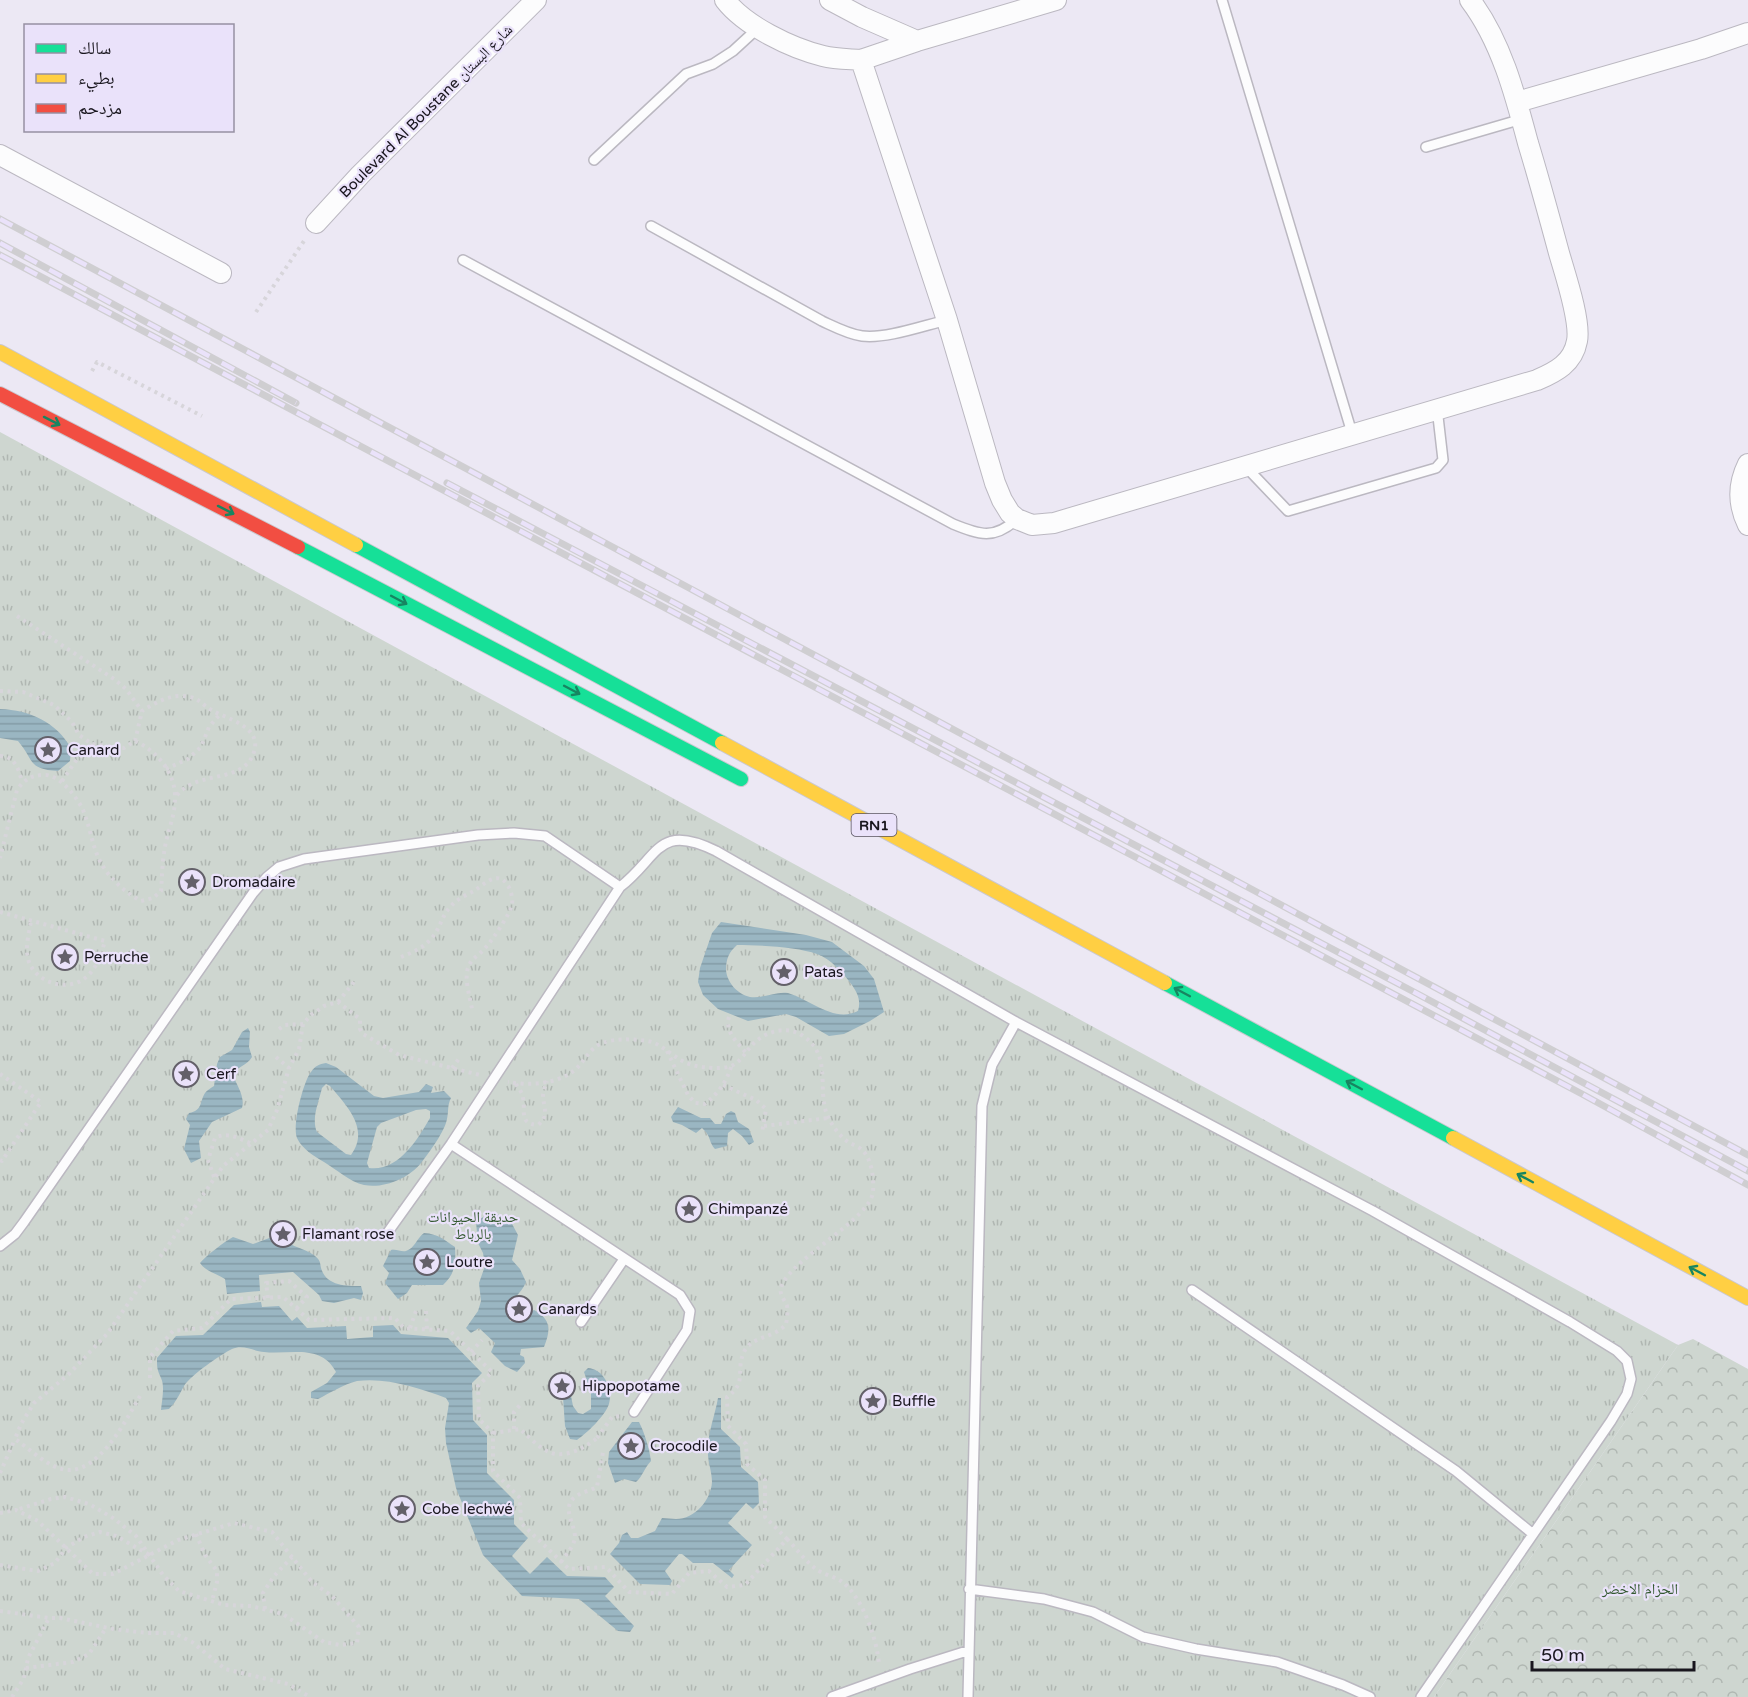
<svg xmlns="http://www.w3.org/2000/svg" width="1748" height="1697" viewBox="0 0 1748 1697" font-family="'Varela Round','Noto Naskh Arabic',sans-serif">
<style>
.forest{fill:url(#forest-crowns)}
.park{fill:url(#park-tufts)}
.water{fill:url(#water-rules);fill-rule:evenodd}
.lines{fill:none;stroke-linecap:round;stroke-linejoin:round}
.lane-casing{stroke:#bbb8c1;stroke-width:12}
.street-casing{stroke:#bbb8c1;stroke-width:22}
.fast-casing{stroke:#cac8ce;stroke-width:16}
.slow-casing{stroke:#cac8ce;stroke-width:16}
.jam-casing{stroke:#cac8ce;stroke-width:16}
.path{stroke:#d7d5da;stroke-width:4;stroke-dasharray:3 4.5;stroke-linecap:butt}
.lane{stroke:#fcfcfd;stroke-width:9}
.street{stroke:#fcfcfd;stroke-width:20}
.fast{stroke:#16e098;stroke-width:14}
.slow{stroke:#ffcf43;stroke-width:14}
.jam{stroke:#f24e42;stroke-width:14}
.rail-casing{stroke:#cfced1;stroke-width:7}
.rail{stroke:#eae2fa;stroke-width:4.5;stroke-dasharray:14;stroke-linecap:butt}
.oneway{stroke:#178561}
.labels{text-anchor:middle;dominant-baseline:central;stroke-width:4.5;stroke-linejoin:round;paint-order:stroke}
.shield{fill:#eae2fa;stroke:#585360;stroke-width:1.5}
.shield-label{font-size:14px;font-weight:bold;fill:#19161e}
.street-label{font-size:15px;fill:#19161e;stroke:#eae2fa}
.poi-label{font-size:15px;fill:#19161e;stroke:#eae2fa;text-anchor:start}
.park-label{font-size:15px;fill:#335930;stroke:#eae2fa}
</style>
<defs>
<pattern id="forest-crowns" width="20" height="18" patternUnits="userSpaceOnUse" patternTransform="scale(1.5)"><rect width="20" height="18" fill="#ced6d0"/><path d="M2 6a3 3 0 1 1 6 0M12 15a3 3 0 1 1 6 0" fill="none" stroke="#b0b7b2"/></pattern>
<pattern id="park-tufts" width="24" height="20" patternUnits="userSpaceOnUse" patternTransform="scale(1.5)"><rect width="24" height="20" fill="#ced6d0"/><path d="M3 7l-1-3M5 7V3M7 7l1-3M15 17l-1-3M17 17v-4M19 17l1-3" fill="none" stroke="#b0b7b2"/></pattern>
<pattern id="water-rules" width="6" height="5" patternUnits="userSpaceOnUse" patternTransform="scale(1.5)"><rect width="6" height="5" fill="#9ab6c2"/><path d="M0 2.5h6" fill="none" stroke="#849ca6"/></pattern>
</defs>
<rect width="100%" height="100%" fill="#ece8f4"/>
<path class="forest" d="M 1693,1339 L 1748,1369 L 1748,1697 L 1434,1697 L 1678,1345 Z"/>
<path class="park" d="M 0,432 L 1678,1345 L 1434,1697 L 0,1697 Z"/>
<path class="water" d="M 0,709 C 30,710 56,722 71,748 L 70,761 L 58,771 C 27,769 35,761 18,741 L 0,738 Z
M 721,922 L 806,935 L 832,942 L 864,966 L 874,979 L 884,1012 L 870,1021 L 844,1034 L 829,1036 L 796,1017 L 786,1014 L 748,1021 L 718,1009 L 703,995 L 698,982 L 700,968 L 712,933 ZM 737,945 C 757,945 798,947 817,954 C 831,959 843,973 852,985 C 858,994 861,1001 858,1011 C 834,1023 811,1000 788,993 C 775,991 762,999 750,997 C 737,994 727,982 726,970 C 726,959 729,952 737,945 Z
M 248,1028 L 250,1032 L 249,1047 L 252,1057 C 247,1066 237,1066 233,1075 C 237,1086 245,1096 242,1108 L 212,1122 L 199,1141 L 201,1158 L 191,1163 L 184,1149 L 190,1125 L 186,1119 L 189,1113 C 203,1110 199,1103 205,1093 C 207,1090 211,1088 214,1086 L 217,1064 L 220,1057 L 232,1050 L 242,1032 Z
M 326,1063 L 336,1067 L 374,1096 L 383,1098 L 419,1092 L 426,1084 L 433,1087 L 431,1093 L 444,1091 L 451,1098 C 447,1106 449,1110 447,1119 C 445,1131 429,1153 421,1163 C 409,1178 384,1189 364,1185 C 350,1182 336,1169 324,1162 C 314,1156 302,1149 297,1138 C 292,1126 303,1082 311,1072 C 315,1066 319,1064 326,1063 ZM 326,1084 L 330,1086 C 347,1106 370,1129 351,1155 L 346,1154 L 317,1132 C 311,1119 319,1101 322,1088 ZM 426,1109 L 430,1111 L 430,1118 C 418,1139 398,1172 369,1168 L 367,1163 L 377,1127 L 381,1123 L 416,1110 Z
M 678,1107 L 701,1118 L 710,1118 L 715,1124 L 721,1124 L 726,1114 L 731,1111 L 735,1113 L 738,1122 L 749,1129 L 754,1142 L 749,1145 L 742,1136 L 733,1129 L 728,1133 L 727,1146 L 715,1149 C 708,1141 712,1137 702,1128 L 696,1133 L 682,1125 L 673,1122 L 671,1117 Z
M 497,1214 L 511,1222 L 518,1235 L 512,1260 L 520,1269 L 526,1282 C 520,1297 504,1302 510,1321 L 518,1319 L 534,1310 C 551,1319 551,1330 544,1347 L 521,1349 L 520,1355 L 524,1357 L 525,1363 L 517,1372 L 505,1366 L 491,1352 L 495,1343 L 479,1328 L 471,1333 L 466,1328 L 478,1311 L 481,1301 L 479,1283 L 485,1266 L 483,1253 L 478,1243 L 476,1222 L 483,1217 Z
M 424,1233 C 439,1234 444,1240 455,1247 C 456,1263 455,1274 443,1285 L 412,1285 L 407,1293 L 398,1299 L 385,1283 L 389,1273 L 383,1266 L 391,1250 C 397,1249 401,1252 406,1251 C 415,1248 417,1238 424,1233 Z
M 233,1237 L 253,1244 L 272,1237 C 282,1242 309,1250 315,1256 C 320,1260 320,1262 321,1268 C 326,1286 346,1286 361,1286 L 363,1293 L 361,1300 L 354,1298 L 334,1303 L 322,1301 L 319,1295 L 293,1272 L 259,1275 L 260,1291 L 227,1294 L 225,1279 C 216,1273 206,1272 200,1263 C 207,1255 224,1242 233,1237 Z
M 261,1302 L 262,1307 L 279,1306 L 292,1321 L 297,1317 L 307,1328 L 346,1326 L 347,1339 L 373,1337 L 373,1326 L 393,1325 L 401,1334 L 448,1338 L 482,1373 L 472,1383 L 473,1420 L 487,1435 L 487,1473 L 514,1500 L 514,1524 L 528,1538 L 512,1556 L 530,1574 L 547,1557 L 567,1576 L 605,1577 L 614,1587 L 605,1596 L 634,1626 L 630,1632 L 618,1631 L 579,1599 L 522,1596 L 483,1555 L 456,1488 L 446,1443 L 445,1428 L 449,1403 L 446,1398 C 420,1388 386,1377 357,1381 C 344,1384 330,1393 318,1399 L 311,1398 L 311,1392 L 327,1383 L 336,1372 C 321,1343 289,1355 264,1352 C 253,1351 243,1344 232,1349 C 220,1355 191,1375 184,1386 C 179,1395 176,1402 169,1409 L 161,1410 C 162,1400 165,1386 161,1378 C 157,1369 157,1368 157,1358 L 176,1336 L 203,1335 L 234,1305 Z
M 588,1368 C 604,1369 613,1389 609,1404 C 605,1416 587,1433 577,1440 L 570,1439 L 565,1426 L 563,1397 L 571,1396 L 573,1406 L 578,1413 L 583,1414 L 591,1409 L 591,1393 L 584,1372 Z
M 718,1398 L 721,1398 L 721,1429 L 740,1447 L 741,1467 L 758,1482 L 759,1503 L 753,1509 L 746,1503 L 728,1523 L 752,1545 L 729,1570 L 734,1575 L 732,1578 L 713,1563 L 693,1563 L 682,1554 L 679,1554 L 665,1571 L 672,1581 L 670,1585 L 640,1584 L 610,1554 L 619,1543 L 622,1535 L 627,1532 L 631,1538 L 638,1538 L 655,1531 L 662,1518 C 666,1518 672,1519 676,1519 C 695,1519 711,1500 712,1482 C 712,1471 707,1460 708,1449 C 708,1432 715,1415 718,1398 Z
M 632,1422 L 639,1422 C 645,1434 649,1448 651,1461 C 644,1468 643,1476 636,1482 L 624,1479 L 615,1483 L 608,1463 L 609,1452 Z"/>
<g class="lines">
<defs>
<path id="lane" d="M 1222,0 L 1352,433
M 1426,147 L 1522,119
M 594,160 L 686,74 L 713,64 L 733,51 L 758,28
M 651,226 L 822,321 C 835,327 848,334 862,336 C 886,339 922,326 947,320
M 463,260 L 953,524 C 980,535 994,540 1017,519
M 1246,467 L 1288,511 L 1436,468 L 1443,460 L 1437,408
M 451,1144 L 680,1295 L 690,1311 L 687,1330 L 634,1412
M 388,1232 L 451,1144 L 620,887
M 0,1246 L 15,1234 L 24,1222 L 253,893 L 267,877 L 279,867 L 304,859 L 478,835 L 514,833 L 545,836 L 620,887 C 659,857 657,822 716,851 L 1016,1022 L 1373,1211 L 1570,1322 L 1617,1351 L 1627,1361 L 1631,1379 L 1627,1394 L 1611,1421 L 1421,1697
M 1192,1290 L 1456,1471 L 1533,1534
M 581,1322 L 624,1259
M 969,1589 L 1044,1599 L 1093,1612 L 1143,1637 L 1196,1649 L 1277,1662 L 1343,1685 L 1370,1697
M 832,1697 L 910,1669 L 967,1651
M 968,1697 L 982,1106 L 992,1065 L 1016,1022"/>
<path id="street" d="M 725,0 C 745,26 791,48 823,56 C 835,59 848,59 861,60 L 947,320 L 995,483 L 1002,500 L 1010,513 L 1017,519 L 1032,525 L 1054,523 L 1537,380 C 1556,372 1573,363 1577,341 C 1581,321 1565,274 1559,253 C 1549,216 1539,179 1528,143 C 1515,94 1501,41 1470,0
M 830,0 L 862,17 L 917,41
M 861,60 L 917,41 L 1056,0
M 1517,102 L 1701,49 L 1748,33
M 0,155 L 221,273
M 316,223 L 360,175 L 536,0
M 1748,464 C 1738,484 1738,505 1748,525"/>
<path id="fast" d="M 356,545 L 722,743
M 298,547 L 741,779
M 1165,983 L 1453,1138"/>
<path id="slow" d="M 0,352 L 356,545
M 722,743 L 1165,983
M 1453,1138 L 1748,1298"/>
<path id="jam" d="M 0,394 L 298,547"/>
</defs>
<use href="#lane" class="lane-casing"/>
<use href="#street" class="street-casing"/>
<use href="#fast" class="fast-casing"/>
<use href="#slow" class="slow-casing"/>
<use href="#jam" class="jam-casing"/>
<path class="path" d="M 256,312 L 306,238
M 92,371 L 97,362 L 202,416
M 17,616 L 114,679 L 126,689 L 142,711
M 0,691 L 23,692 L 54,705 L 72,722 L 79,735 L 92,744 L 124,748 L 135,741 C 157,751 176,773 175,799 C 175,817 166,835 164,853 C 162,866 162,878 161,891 L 153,898 L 141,901 C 128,894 116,884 106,871 C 92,851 92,832 83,810 C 77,797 59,774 44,775 C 31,775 24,780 17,790 L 0,858
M 135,741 L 142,711 C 153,704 167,696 180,696 C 199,696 199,703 213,711 C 228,719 262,727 254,752 C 243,786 195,768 175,798
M 0,756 C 15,756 19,770 22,782
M 166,769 L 188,759 L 201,747 L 209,727 L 220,714
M 62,781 L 75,762 L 92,744
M 0,912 L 105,941 C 101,954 97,969 85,978 C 66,993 34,982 28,959 C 25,947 29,933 31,921
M 401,957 C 411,953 421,949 429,941 C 440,931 441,916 451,906 C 457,899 466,895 474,891 C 485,884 498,869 508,886 C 511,890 513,899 512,904 C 511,913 493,939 486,947 C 480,955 471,958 468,968 C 464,979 470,997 472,1009
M 338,1002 L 354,982
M 729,1017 C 724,1031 738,1043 746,1053
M 279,1029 L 285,1025 L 303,1024
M 667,1051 L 688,1095 L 695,1103 L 705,1104 C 718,1093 726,1083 731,1067
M 276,1057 L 289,1068
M 452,1068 L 461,1056
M 0,1074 L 41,1102 L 2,1161 L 0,1160
M 516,1084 C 518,1088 523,1093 523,1098 C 526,1110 518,1124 538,1125 C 549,1116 544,1108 543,1097 C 543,1092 545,1086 547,1081
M 723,1085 L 756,1100 L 766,1109 L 762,1133
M 764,1126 L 828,1118
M 214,1177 L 208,1160 L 215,1138 C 228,1131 240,1139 252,1144
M 268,1298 L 266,1283 L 289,1281 L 307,1297 L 296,1309
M 426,1311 L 427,1329
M 410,1328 L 416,1311
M 471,1352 L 482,1340
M 150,1378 L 150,1357 L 173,1331 L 202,1328 L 231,1299 L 283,1297 L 309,1320 L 395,1318 L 404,1328 L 450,1331 L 492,1372 L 478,1386 L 479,1419 L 493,1433 L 493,1471 L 520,1498 L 521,1523 L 569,1569 L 606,1567 L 629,1592 L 672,1594 L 689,1573 L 709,1571 L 727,1587 L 745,1585 L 787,1539 L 765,1517 L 765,1480 L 747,1464 L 746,1444 L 728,1426 L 727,1397 C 748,1382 735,1371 744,1352 C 752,1335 774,1339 786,1324 C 787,1319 788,1312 787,1306 C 784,1298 778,1294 782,1285 C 794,1257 870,1219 873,1192 C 874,1179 872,1159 862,1150 C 859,1147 854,1145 850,1143 C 841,1138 834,1128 829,1119 C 815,1093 834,1056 803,1036 C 787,1025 766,1031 753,1044 C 746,1051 741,1062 731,1066 C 727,1068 718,1068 713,1068 C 700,1067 690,1066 679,1059 C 669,1053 658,1042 647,1041 C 633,1039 616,1038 602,1043 C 590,1048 586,1059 577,1068 C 560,1084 529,1086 508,1082
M 140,1396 C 126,1420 100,1472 67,1470 C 48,1468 30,1449 15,1439 L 21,1424 L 34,1403 L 69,1374 L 107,1334 L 223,1166 L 268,1130 L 277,1110 L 289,1068 L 299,1049 L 303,1024 L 311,1015 L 324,1006 L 338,1002 L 360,1019 L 360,1029 L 363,1034 L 399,1055 L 480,1075
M 514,1429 L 514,1412 L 520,1405
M 493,1433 L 520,1429 C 528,1436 537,1446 547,1451 C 563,1460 585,1448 597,1438 L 599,1439
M 597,1438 L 612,1417 L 622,1416
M 0,1473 L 15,1439
M 0,1513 L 16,1510 L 38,1521 L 93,1574 L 113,1574 L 178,1540 L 234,1523 L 272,1532 L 312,1582 L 332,1596 L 359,1627 L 357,1643 L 340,1645 L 324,1642 L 283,1614 L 251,1606 L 224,1605 L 179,1591 L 163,1575 L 136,1536 L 113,1518 L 89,1504 L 65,1497 L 51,1499 L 16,1510
M 196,1534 L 205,1555 L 217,1571 L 217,1582 L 212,1601
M 787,1539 C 796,1548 805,1561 816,1569 C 822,1574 833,1576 841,1581 C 862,1596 877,1639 879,1664
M 561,1562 C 566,1554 574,1547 575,1537 C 575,1524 561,1508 575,1497 C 581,1492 590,1491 597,1487 L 603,1452
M 0,1565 L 38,1571 L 55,1563 L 66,1548 L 84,1537 L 100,1532 L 116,1536 L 148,1554
M 265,1609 L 263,1593 L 274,1576 L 292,1557
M 0,1611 L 49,1618 L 60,1618 L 113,1629 L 147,1633 L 174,1633 L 192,1642 L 225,1669 L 288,1684 L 310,1697
M 26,1668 L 73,1662 L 89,1654 L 106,1628
M 12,1697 L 24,1678 L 28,1658 L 49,1618"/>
<use href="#lane" class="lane"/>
<use href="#street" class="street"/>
<use href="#fast" class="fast"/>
<use href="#slow" class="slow"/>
<use href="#jam" class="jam"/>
<defs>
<path id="rail" d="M 0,219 L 1748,1155
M 0,243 L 296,403
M 0,255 L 1582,1094 L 1748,1185
M 447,483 L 1414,992 L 1748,1171"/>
</defs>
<use href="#rail" class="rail-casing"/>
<use href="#rail" class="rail"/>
</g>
<defs><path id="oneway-shaft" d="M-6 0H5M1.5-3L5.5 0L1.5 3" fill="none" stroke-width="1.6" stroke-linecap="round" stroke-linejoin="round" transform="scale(1.5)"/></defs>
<g class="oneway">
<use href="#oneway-shaft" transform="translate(52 421) rotate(27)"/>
<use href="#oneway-shaft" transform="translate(226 510) rotate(27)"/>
<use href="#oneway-shaft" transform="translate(399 600) rotate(28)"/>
<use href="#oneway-shaft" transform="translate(572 690) rotate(28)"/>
<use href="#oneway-shaft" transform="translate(1182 992) rotate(-152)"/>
<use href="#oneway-shaft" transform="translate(1354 1085) rotate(-152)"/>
<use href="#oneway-shaft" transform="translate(1525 1178) rotate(-152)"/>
<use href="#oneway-shaft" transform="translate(1697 1271) rotate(-152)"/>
</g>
<defs>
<symbol id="sight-ring" viewBox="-11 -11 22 22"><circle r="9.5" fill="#eae2fa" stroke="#636069" stroke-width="1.5"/><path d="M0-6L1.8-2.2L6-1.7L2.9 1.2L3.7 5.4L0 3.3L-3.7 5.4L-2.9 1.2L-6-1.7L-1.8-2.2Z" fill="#636069"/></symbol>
</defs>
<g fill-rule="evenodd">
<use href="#sight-ring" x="33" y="735" width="30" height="30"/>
<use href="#sight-ring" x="177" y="867" width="30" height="30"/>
<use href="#sight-ring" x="50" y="942" width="30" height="30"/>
<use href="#sight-ring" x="769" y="957" width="30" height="30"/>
<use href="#sight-ring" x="171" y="1059" width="30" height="30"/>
<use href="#sight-ring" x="674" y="1194" width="30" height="30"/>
<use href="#sight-ring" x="268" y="1219" width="30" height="30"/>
<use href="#sight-ring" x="412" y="1247" width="30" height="30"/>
<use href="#sight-ring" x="504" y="1294" width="30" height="30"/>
<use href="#sight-ring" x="547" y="1371" width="30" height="30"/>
<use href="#sight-ring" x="858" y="1386" width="30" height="30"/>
<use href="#sight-ring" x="616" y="1431" width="30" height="30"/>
<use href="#sight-ring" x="387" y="1494" width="30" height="30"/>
</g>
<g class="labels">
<rect class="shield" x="851.5" y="814" width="45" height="22" rx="4.5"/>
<g class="shield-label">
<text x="874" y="825">RN1</text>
</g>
<g class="street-label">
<text transform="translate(426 111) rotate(-45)">Boulevard Al Boustane شارع البستان</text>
</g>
<g class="poi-label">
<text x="68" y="750">Canard</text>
<text x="212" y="882">Dromadaire</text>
<text x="84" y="957">Perruche</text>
<text x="804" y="972">Patas</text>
<text x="206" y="1074">Cerf</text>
<text x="708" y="1209">Chimpanzé</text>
<text x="302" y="1234">Flamant rose</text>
<text x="446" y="1262">Loutre</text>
<text x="538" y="1309">Canards</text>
<text x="582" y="1386">Hippopotame</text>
<text x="892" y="1401">Buffle</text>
<text x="650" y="1446">Crocodile</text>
<text x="422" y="1509">Cobe lechwé</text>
</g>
<g class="park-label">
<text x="473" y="1217">حديقة الحيوانات<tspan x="473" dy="17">بالرباط</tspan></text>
<text x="1640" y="1589">الحزام الاخضر</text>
</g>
</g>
<rect x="24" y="24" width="210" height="108" fill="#eae2fa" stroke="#9690a2" stroke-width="1.5"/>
<rect x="36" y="44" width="30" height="9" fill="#16e098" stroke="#9690a2" stroke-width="1.5"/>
<text x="78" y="54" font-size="18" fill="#19161e">سالك</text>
<rect x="36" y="74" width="30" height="9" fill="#ffcf43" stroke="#9690a2" stroke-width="1.5"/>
<text x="78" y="84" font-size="18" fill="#19161e">بطيء</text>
<rect x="36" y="104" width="30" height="9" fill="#f24e42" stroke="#9690a2" stroke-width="1.5"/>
<text x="78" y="114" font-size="18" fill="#19161e">مزدحم</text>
<path d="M1532 1661v9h162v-9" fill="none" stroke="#19161e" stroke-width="3"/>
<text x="1541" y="1661" font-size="18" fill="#19161e" stroke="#eae2fa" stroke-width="4.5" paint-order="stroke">50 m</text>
</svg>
